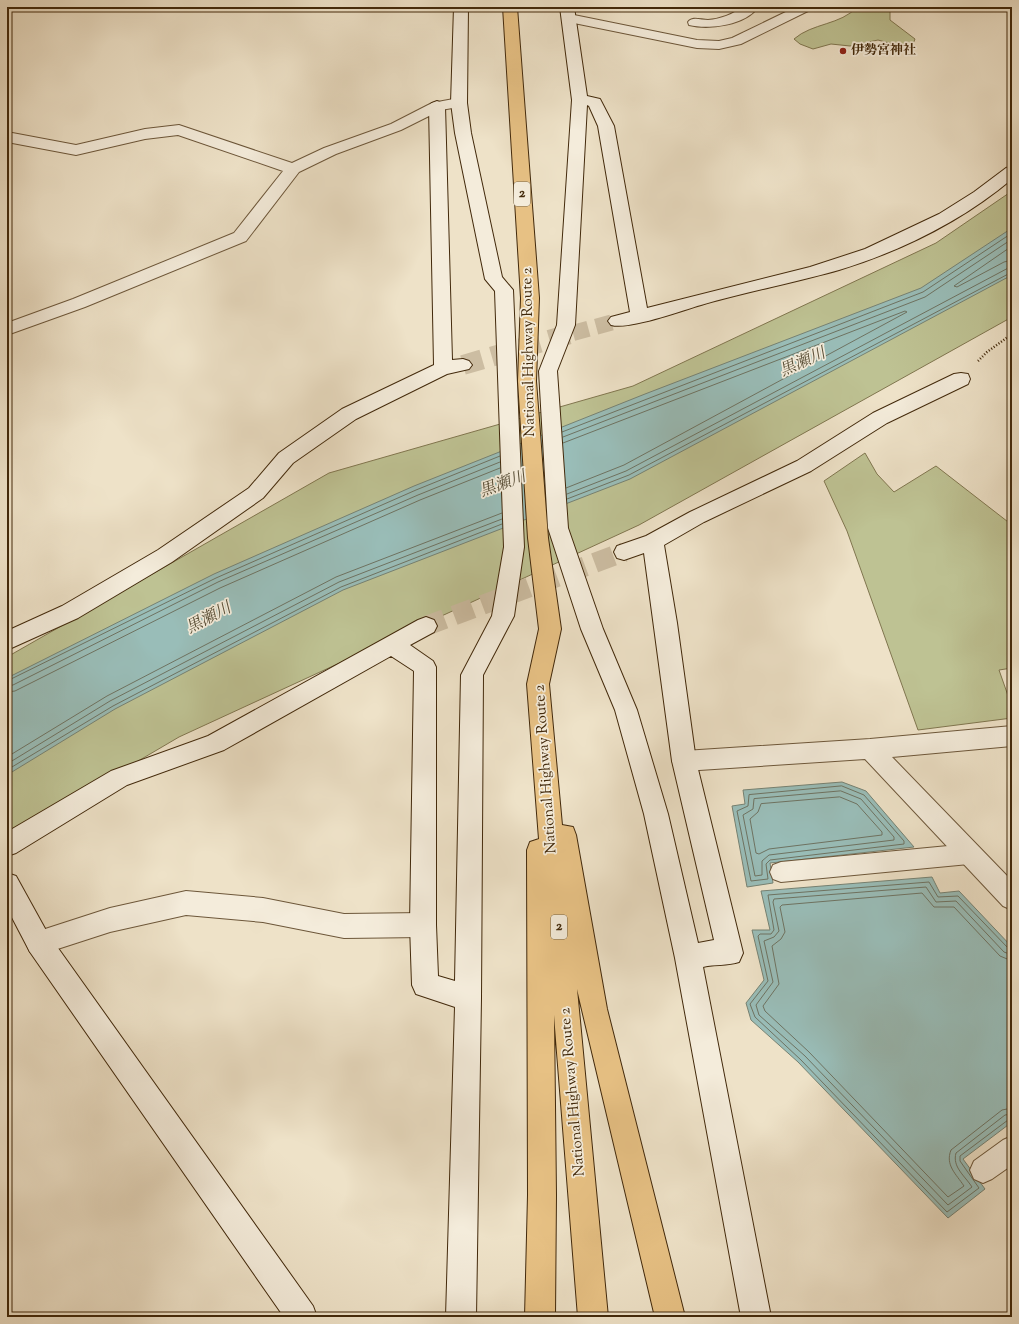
<svg xmlns="http://www.w3.org/2000/svg" width="1019" height="1324" viewBox="0 0 1019 1324" font-family="'Sorts Mill Goudy','Noto Serif JP',serif">
<style>
.green{fill:#bec293;stroke:#80764f}
.water{fill:#99bdb8;stroke:#768273}
.lines{fill:none;stroke-linecap:round;stroke-linejoin:round}
.shore{stroke:#6e7362;stroke-width:1}
.secondary-tunnel-far1{stroke:#ccbda2;stroke-width:16;stroke-dasharray:16 8;stroke-linecap:butt}
.secondary-tunnel{stroke:#ccbda2;stroke-width:20;stroke-dasharray:20 10;stroke-linecap:butt}
.lane-casing{stroke:#6d573a;stroke-width:2}
.street-casing{stroke:#6d573a;stroke-width:2}
.secondary-casing{stroke:#42290b;stroke-width:2}
.highway-casing{stroke:#42290b;stroke-width:2}
.path{stroke:#42290b;stroke-width:2.5;stroke-dasharray:1 2;stroke-linecap:butt}
.lane{fill:#f4ecdb;fill-rule:evenodd}
.street{fill:#f4ecdb;fill-rule:evenodd}
.secondary{fill:#f4ecdb;fill-rule:evenodd}
.highway{fill:#e7c184;fill-rule:evenodd}
.poi-dot{fill:#8f2418;stroke:#f4ecdb;stroke-width:1.5}
.labels{text-anchor:middle;dominant-baseline:central;stroke-width:3.5;stroke-linejoin:round;paint-order:stroke}
.far-poi-label{font-size:13px;font-weight:bold;fill:#42290b;stroke:#f4ecdb;text-anchor:start}
.shield{fill:#f4ecdb;stroke:#776449;stroke-width:1}
.shield-label{font-size:14px;font-weight:bold;fill:#42290b}
.street-label{font-size:15px;fill:#42290b;stroke:#f4ecdb}
.water-label{font-size:16px;font-style:italic;fill:#584e36;stroke:#f4ecdb}
</style>
<rect width="100%" height="100%" fill="#eee2c8"/>
<filter id="stains"><feTurbulence type="fractalNoise" baseFrequency=".005" numOctaves="4"/><feColorMatrix values="0 0 0 0 .2 0 0 0 0 .09 0 0 0 0 .02 0 0 0 .5 -.17"/></filter>
<radialGradient id="worn" r=".72"><stop offset=".6" stop-color="#630" stop-opacity="0"/><stop offset="1" stop-color="#630" stop-opacity=".3"/></radialGradient>
<path class="green" d="M 857,7 L 885,7 L 890,12 L 890,20 L 915,39 L 911,49 L 878,40 L 850,46 L 831,44 L 813,49 L 800,44 L 794,39 C 812,23 841,25 857,7 Z
M 1012,191 L 1012,317 L 639,525 L 179,737 L 7,838 L 7,657 L 329,473 L 633,386 L 936,243 Z
M 865,453 L 877,474 L 894,492 L 936,466 L 1012,525 L 1012,668 L 999,670 L 1012,707 L 1012,718 L 918,730 L 847,531 L 824,481 Z"/>
<path class="water" d="M 1012,228 L 1012,275 L 630,479 L 343,590 L 115,709 L 7,775 L 7,678 L 214,574 L 414,486 L 645,394 L 921,288 Z
M 842,782 L 866,791 L 914,847 L 770,863 L 773,883 L 747,887 L 732,806 L 745,804 L 743,790 Z
M 932,877 L 940,893 L 959,891 L 1012,947 L 1012,1122 L 963,1159 L 985,1189 L 948,1218 L 798,1062 L 751,1020 L 746,1003 L 764,980 L 752,930 L 770,930 L 761,891 Z"/>
<g class="lines">
<path class="shore" d="M 1012,246 L 954,286 L 957,287 L 1004,262 L 1012,260
M 562,432 L 923,292 L 1012,233
M 563,437 L 925,297 L 1012,239
M 563,443 L 905,311 L 907,312 L 624,465 L 566,488
M 567,494 L 626,471 L 1012,266
M 567,499 L 629,475 L 1012,272
M 7,681 L 216,578 L 416,490 L 500,456
M 7,686 L 13,685 L 218,582 L 418,495 L 500,462
M 7,692 L 15,691 L 220,588 L 420,500 L 500,468
M 7,757 L 107,696 L 336,577 L 502,513
M 7,764 L 110,701 L 339,582 L 502,519
M 7,770 L 113,706 L 341,587 L 502,524
M 842,786 L 864,795 L 904,841 L 904,844 L 770,860 L 766,864 L 768,879 L 751,881 L 737,811 L 748,806 L 749,795 Z
M 841,791 L 861,799 L 894,837 L 894,840 L 769,855 L 762,861 L 762,875 L 755,876 L 743,815 L 753,809 L 754,799 Z
M 840,797 L 857,804 L 882,832 L 882,835 L 769,849 L 759,854 L 756,853 L 750,819 L 758,812 L 761,804 Z
M 1012,950 L 1008,948 L 958,896 L 938,897 L 929,882 L 768,895 L 774,930 L 771,934 L 760,934 L 758,936 L 768,981 L 750,1004 L 755,1017 L 801,1060 L 947,1212 L 979,1188 L 960,1161 L 960,1156 L 1008,1120 L 1012,1119
M 1012,955 L 1004,952 L 956,901 L 936,902 L 926,887 L 774,899 L 773,902 L 779,931 L 774,937 L 764,941 L 773,982 L 756,1005 L 759,1015 L 805,1056 L 948,1205 L 972,1187 C 965,1176 952,1167 956,1153 L 1005,1115 L 1012,1114
M 1012,961 L 1000,956 L 954,907 L 934,907 L 922,893 L 782,905 L 780,907 L 785,932 L 781,939 L 772,946 L 779,984 L 763,1006 L 765,1011 L 809,1052 L 948,1197 L 964,1186 C 956,1174 945,1165 951,1150 L 1002,1110 L 1012,1108"/>
<path class="secondary-tunnel-far1" d="M 573,333 L 617,321"/>
<path class="secondary-tunnel" d="M 463,365 L 577,332
M 426,626 L 624,552"/>
<defs>
<path id="lane" d="M 743,7 L 758,7 C 746,25 709,30 689,25 L 688,22 C 692,16 701,20 708,20 C 721,19 733,14 743,7 Z
M 796,7 L 812,7 L 810,10 L 741,44 L 719,49 L 697,48 L 569,22 L 563,18 L 569,14 L 697,40 L 719,41 L 732,38 Z
M 969,844 L 977,847 L 980,854 L 977,861 L 969,864 L 781,882 L 773,879 L 770,872 L 773,865 L 781,862 Z
M 1012,1136 L 1012,1165 L 992,1179 L 983,1183 L 974,1179 L 970,1170 L 974,1161 L 1003,1140 Z"/>
<path id="street" d="M 459,98 L 464,100 L 467,103 L 464,106 L 441,110 L 401,130 L 336,154 L 299,172 L 246,241 L 85,307 L 7,335 L 7,323 L 73,299 L 234,233 L 283,171 L 178,135 L 145,139 L 76,155 L 7,142 L 7,132 L 76,145 L 145,129 L 179,125 L 292,163 L 324,148 L 391,124 L 432,103 Z
M 1012,726 L 1012,746 L 892,757 L 1012,881 L 1012,910 L 1003,906 L 865,759 L 684,771 L 676,768 L 672,761 L 676,754 L 684,751 L 870,739 Z
M 186,891 L 263,898 L 344,914 L 423,913 L 432,917 L 436,925 L 432,933 L 423,937 L 344,938 L 263,922 L 186,915 L 110,932 L 39,955 L 30,952 L 26,943 L 30,934 L 39,931 L 110,908 Z"/>
<path id="secondary" d="M 454,7 L 468,7 L 467,103 L 471,133 L 502,277 L 513,290 L 524,547 L 514,616 L 483,675 L 481,998 L 476,1317 L 446,1317 L 455,1007 L 416,994 L 412,985 L 410,925 L 414,671 L 391,656 L 224,750 L 127,785 L 16,853 L 7,856 L 7,832 L 111,771 L 208,736 L 418,620 L 426,617 L 434,620 L 437,626 L 434,632 L 410,645 L 433,661 L 436,667 L 436,925 L 438,976 L 455,981 L 461,675 L 492,616 L 504,547 L 495,291 L 485,279 L 455,133 L 451,103 Z
M 560,7 L 574,7 L 587,96 L 600,99 L 614,126 L 647,308 L 810,267 L 865,249 L 939,214 L 974,192 L 1006,168 L 1012,166 L 1012,179 C 962,221 901,251 839,270 C 793,283 746,292 701,305 C 680,311 629,330 611,325 L 608,321 L 611,317 L 630,312 L 598,126 L 589,106 L 587,105 L 575,325 L 557,371 L 568,528 L 603,629 L 637,710 L 668,814 L 698,943 L 714,940 L 672,761 L 644,553 L 624,560 L 617,558 L 614,552 L 617,546 L 646,536 L 690,512 L 797,461 L 873,413 L 954,374 L 961,373 L 968,374 L 970,379 L 968,384 L 887,423 L 811,471 L 704,522 L 664,545 L 677,623 L 696,761 L 743,953 L 739,962 C 727,966 715,964 703,967 L 771,1317 L 741,1317 L 675,958 L 644,814 L 615,710 L 581,629 L 548,528 L 539,371 L 557,325 L 572,100 Z
M 437,101 L 442,103 L 445,106 L 452,360 L 463,359 L 469,361 L 472,365 L 469,369 L 447,374 L 356,419 L 293,463 L 263,498 L 172,562 L 78,618 L 7,650 L 7,631 L 62,606 L 158,550 L 249,488 L 279,453 L 342,409 L 434,365 L 429,106 L 432,103 Z
M 7,873 L 16,876 L 48,934 L 313,1306 L 317,1317 L 284,1317 L 30,952 L 7,908 Z"/>
<path id="highway" d="M 503,7 L 517,7 L 539,298 L 536,381 L 548,538 L 561,629 L 549,684 L 562,825 L 573,827 L 576,835 L 607,1009 L 685,1317 L 655,1317 L 577,989 L 608,1317 L 578,1317 L 554,1015 L 556,1195 L 555,1317 L 525,1317 L 528,1195 L 527,850 L 530,842 L 539,839 L 527,684 L 539,629 L 528,538 L 518,381 L 521,298 Z"/>
</defs>
<use href="#lane" class="lane-casing"/>
<use href="#street" class="street-casing"/>
<use href="#secondary" class="secondary-casing"/>
<use href="#highway" class="highway-casing"/>
<path class="path" d="M 978,361 L 987,352 L 1012,334"/>
<use href="#lane" class="lane"/>
<use href="#street" class="street"/>
<use href="#secondary" class="secondary"/>
<use href="#highway" class="highway"/>
</g>
<circle class="poi-dot" cx="843" cy="51" r="4"/>
<g class="labels">
<g class="far-poi-label">
<text x="851" y="51">伊勢宮神社</text>
</g>
<g class="shield">
<rect x="514" y="182" width="16" height="24" rx="3"/>
<rect x="551" y="915" width="16" height="24" rx="3"/>
</g>
<g class="shield-label">
<text x="522" y="194">2</text>
<text x="559" y="927">2</text>
</g>
<g class="street-label">
<text transform="translate(529 352) rotate(-91)">National Highway Route 2</text>
<text transform="translate(546 769) rotate(-94)">National Highway Route 2</text>
<text transform="translate(573 1092) rotate(-95)">National Highway Route 2</text>
</g>
<g class="water-label">
<text transform="translate(803 363) rotate(-24)">黒瀬川</text>
<text transform="translate(503 485) rotate(-20)">黒瀬川</text>
<text transform="translate(209 619) rotate(-28)">黒瀬川</text>
</g>
</g>
<rect width="1019" height="1324" fill="none" stroke="#eee2c8" stroke-width="24"/>
<rect x="8" y="8" width="1003" height="1308" fill="none" stroke="#42290b" stroke-width="2"/>
<rect x="12" y="12" width="995" height="1300" fill="none" stroke="#42290b"/>
<rect width="100%" height="100%" filter="url(#stains)"/>
<rect width="100%" height="100%" fill="url(#worn)"/>
</svg>
